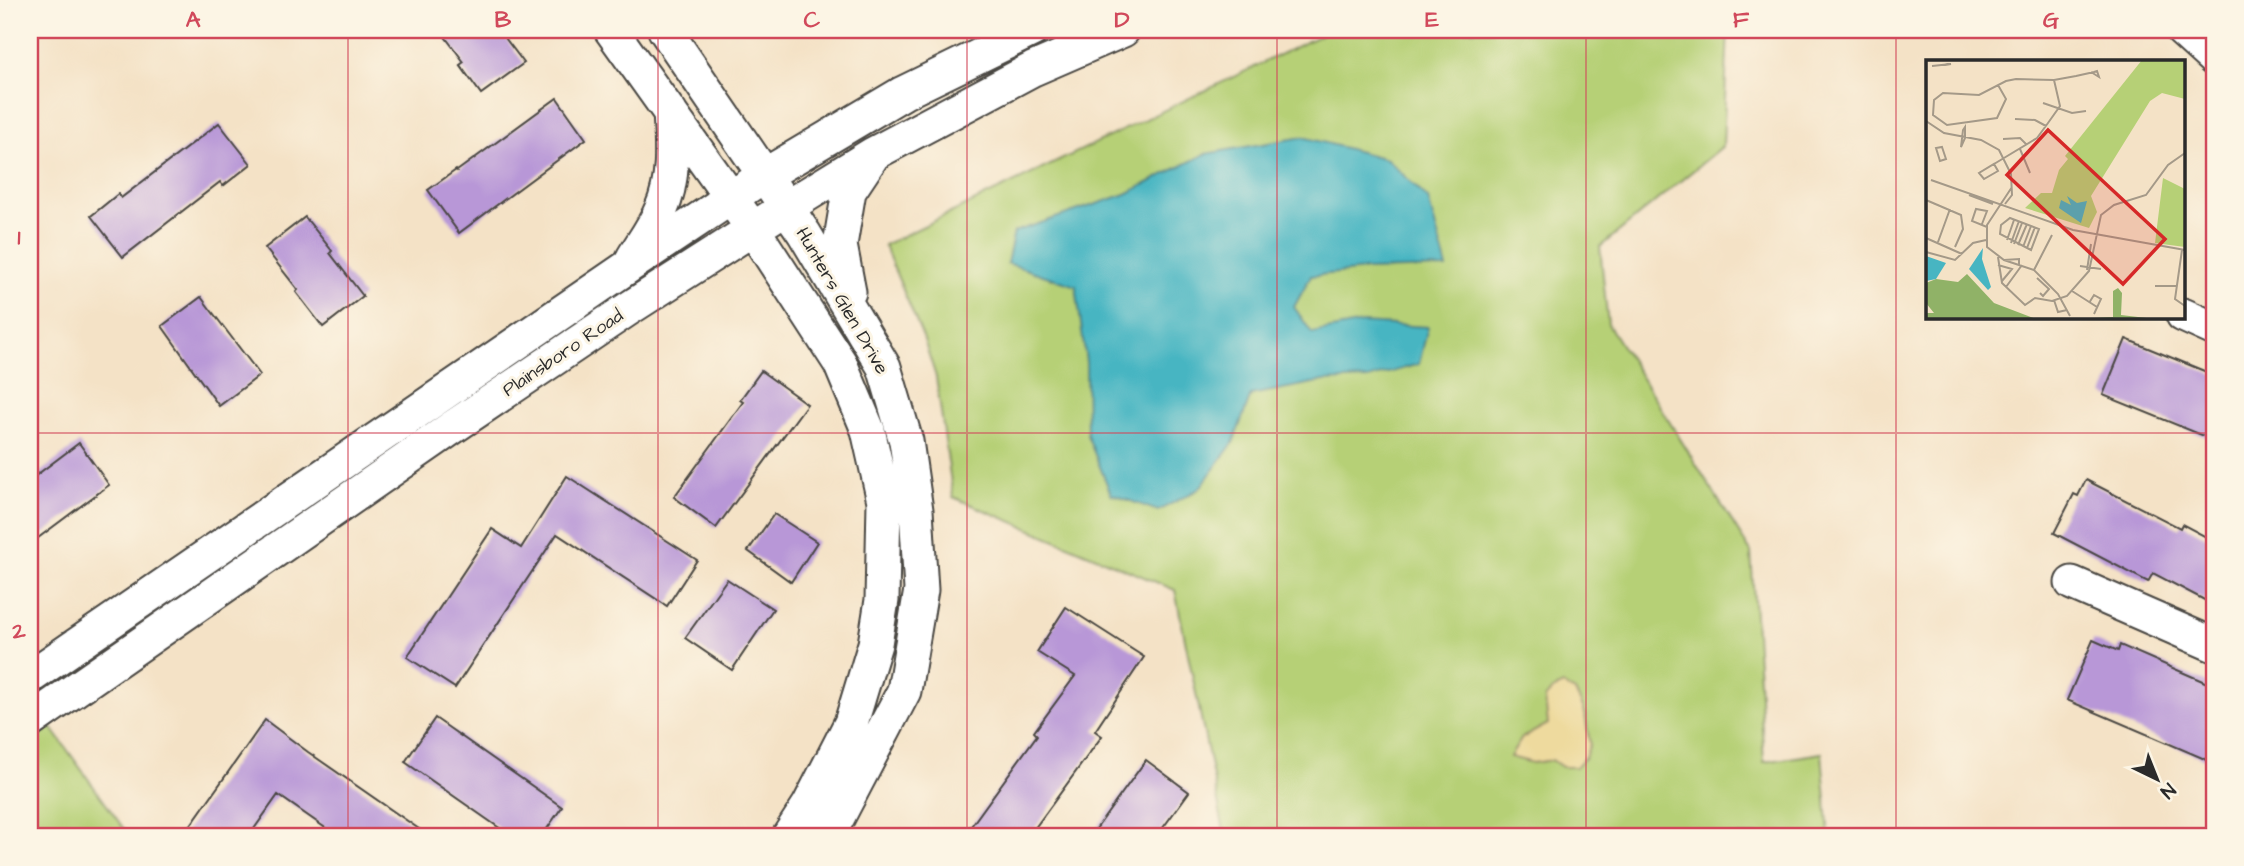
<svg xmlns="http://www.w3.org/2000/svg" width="2244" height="866" viewBox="0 0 2244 866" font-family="'Architects Daughter',sans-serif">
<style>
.green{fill:#b6d076;stroke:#707e50;stroke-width:2}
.sand{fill:#eeda9e;stroke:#8c8264;stroke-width:2}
.water{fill:#47b5c2;stroke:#397076;stroke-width:2}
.building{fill:#b897d7}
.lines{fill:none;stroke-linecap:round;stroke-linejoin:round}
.minor-casing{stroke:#494642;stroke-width:37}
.minor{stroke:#fff;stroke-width:33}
.grid{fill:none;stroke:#d1495b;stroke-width:2;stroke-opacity:0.55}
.labels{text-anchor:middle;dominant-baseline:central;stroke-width:6;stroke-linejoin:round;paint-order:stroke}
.street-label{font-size:19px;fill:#2b2b2b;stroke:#fcf5e5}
.inset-road{fill:none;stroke:#a49988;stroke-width:2}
.view{fill:#d62828;fill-opacity:0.15;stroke:#d62828;stroke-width:3.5}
.inset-edge{fill:none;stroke:#2b2b2b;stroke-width:3.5}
.neatline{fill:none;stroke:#d1495b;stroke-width:2.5}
.grid-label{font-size:23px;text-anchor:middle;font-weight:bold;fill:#d1495b}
</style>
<rect width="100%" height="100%" fill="#fcf5e5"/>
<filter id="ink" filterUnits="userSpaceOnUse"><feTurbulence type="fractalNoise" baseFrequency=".0143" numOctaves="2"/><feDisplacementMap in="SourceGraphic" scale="14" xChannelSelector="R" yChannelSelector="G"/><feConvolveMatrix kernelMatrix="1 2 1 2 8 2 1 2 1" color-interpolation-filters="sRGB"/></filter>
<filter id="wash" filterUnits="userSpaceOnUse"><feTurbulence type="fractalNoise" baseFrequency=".00686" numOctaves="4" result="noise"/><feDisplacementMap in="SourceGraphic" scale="28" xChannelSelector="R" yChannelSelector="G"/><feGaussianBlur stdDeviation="1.57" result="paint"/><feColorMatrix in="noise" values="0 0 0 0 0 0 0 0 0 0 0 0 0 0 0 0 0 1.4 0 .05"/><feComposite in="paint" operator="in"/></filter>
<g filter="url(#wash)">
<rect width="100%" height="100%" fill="#f4e2c6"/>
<path class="green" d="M 1331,30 L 1728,30 L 1723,146 L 1600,247 L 1608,324 L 1751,552 L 1764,762 L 1822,753 L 1829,836 L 1225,836 L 1175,590 L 953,497 L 936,377 L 923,337 L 884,245 Z
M 51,727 L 129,836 L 30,836 L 30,742 Z"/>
<path class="sand" d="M 1563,685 L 1575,692 L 1584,709 L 1590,744 L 1585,757 L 1576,767 L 1562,767 L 1552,760 L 1533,763 L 1510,757 L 1522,738 L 1548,724 L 1545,699 L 1552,690 Z"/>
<path class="water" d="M 1303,137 L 1387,159 L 1428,199 L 1447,268 L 1365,270 L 1311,276 L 1294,307 L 1312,333 L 1362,323 L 1428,327 L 1419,364 L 1368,379 L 1324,381 L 1251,395 L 1233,443 L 1199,489 L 1158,511 L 1111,494 L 1087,435 L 1086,362 L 1076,286 L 1007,263 L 1014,232 L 1126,194 L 1205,154 Z"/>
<g id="blocks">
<path class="building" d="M 440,30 L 499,30 L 524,63 L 481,94 L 460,65 L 464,62 Z
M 557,98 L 586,139 L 459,233 L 428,190 L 456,170 L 457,171 Z
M 219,123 L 251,164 L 223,186 L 220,182 L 123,257 L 91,216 L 118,194 L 121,198 Z
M 305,217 L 332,251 L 330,253 L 363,296 L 323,327 L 296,292 L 298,290 L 265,248 Z
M 201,297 L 260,375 L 219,406 L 162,326 Z
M 2126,339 L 2214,375 L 2214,440 L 2103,395 Z
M 761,371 L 807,404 L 716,528 L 674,497 L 743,402 L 740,400 Z
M 79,443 L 109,485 L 30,544 L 30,480 Z
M 567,476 L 697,560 L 667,606 L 557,534 L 455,688 L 407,657 L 492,529 L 521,548 Z
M 2086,480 L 2180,528 L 2182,524 L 2214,541 L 2214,605 L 2153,573 L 2148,582 L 2054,533 L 2074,494 L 2078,496 Z
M 774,514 L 817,542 L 791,582 L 748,551 Z
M 727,579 L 773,609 L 732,670 L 685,638 Z
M 1066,607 L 1144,657 L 1095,731 L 1102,736 L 1029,836 L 964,836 L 1037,735 L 1034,732 L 1075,676 L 1037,652 Z
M 2093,640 L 2118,651 L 2120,645 L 2214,686 L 2214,763 L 2067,700 Z
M 435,718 L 562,807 L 542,836 L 511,836 L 405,762 Z
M 265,720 L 308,752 L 429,836 L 337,836 L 278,795 L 249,836 L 183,836 Z
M 1146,760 L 1189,792 L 1157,836 L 1091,836 Z"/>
</g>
</g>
<g filter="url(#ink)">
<use href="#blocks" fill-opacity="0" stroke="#494642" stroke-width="2"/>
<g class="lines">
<defs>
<path id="minor" d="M 611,30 L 753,229 L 840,363 L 868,430 L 884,501 L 882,600 L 875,644 L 851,723 L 809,805 L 789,836
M 665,30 L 804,233 L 884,367 L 906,441 L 916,510 L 921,590 L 904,691 L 828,836
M 2182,30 L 2214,59
M 633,258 C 642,243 654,227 661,210 C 675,179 672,145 670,112
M 849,292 L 840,245 L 849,191 L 871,158
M 2183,315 L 2214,329
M 2072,583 L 2214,645
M 30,677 L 629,266 L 765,175 L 903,93 L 1032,30
M 30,721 L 453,427 L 628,309 L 787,207 L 873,154 L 1033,69 L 1123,30"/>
</defs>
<use href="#minor" class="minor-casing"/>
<use href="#minor" class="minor"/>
</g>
</g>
<path class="grid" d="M 348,30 L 348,836M 658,30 L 658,836M 967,30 L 967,836M 1277,30 L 1277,836M 1586,30 L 1586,836M 1896,30 L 1896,836M 30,433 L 2214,433"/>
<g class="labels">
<g class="street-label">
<text transform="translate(842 301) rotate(60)">Hunters Glen Drive</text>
<text transform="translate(563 353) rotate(-34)">Plainsboro Road</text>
</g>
</g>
<g transform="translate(1926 60)">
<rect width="259" height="259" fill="#f4e2c6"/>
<path d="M 216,0 L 259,0 L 259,39 L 236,33 L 224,41 L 165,136 L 171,152 L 163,168 L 99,148 L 115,133 L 126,133 L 133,110 L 142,99 L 139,96 ZM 237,118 L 259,129 L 259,187 L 229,183 Z" fill="#b6d076"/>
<path d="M 41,214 L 68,243 L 110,259 L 0,259 L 0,253 L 8,253 L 0,243 L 0,223 L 10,219 L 32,222 ZM 192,228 L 196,233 L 195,255 L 229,259 L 149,259 L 187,257 L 187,231 Z" fill="#90b267"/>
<path d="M 141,136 L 151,143 L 161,141 L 155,163 L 133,148 L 135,140 L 145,145 ZM 57,188 L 56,199 L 65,227 L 62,230 L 43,209 ZM 0,196 L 20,203 L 10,219 L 0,221 Z" fill="#47b5c2"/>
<path class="inset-road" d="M 6,6 L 25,4 L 19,5M 72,25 L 80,39 L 71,58 L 21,65 L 7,55 L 8,40 L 17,33 L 53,35 L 80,21 L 90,19 L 128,20 L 150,16 L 168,12 L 171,11 L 173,17 L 165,12M 117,43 L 146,53 L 160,51M 89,59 L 109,60 L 120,66M 0,61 L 18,73 L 55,80 L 73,90 L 85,114 L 86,135 L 79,144M 39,67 L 39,78 L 35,87 L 37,70 ZM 77,79 L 94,78 L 101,85M 16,87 L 20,99 L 14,101 L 10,88 ZM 94,89 L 104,113M 68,104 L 111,78 L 122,63 L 134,46 L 128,20M 68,104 L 72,111 L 58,119 L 53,113 ZM 5,120 L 147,170 L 259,190M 86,127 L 61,165 L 61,187 L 78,200 L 108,210 L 132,234 L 144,256M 43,135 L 67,144M 0,140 L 35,155 L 37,169 L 29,187M 84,158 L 113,169 L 105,190 L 74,174 L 75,165 ZM 56,164 L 61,151 L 50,149 L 46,161 L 61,167M 0,178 L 36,194M 81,180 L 88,160M 12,182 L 24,149M 85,183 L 93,161M 88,184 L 96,163M 92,185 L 101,164M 97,187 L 105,166M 101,188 L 109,167M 256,190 L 249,239 L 259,246M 0,192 L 29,200 L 47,183 L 60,180M 72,197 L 76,223 L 99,245 L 109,238 L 126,241 L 141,236 L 163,211 L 175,155 L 188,145 L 220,135 L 242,105 L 259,93M 78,200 L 93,199 L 93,205M 72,205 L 86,209 L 76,221M 154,206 L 175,209M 108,210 L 126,175M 161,210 L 165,184M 111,218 L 123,229 L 117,236 L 114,233M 229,226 L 251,226M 80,227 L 96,205M 146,231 L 171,247M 128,240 L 132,252 L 141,250M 163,243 L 168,235 L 175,239 L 168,254"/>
<path class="view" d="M 122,70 L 239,179 L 197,224 L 81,115 Z"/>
<rect width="259" height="259" class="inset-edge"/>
</g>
<rect width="2244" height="866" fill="none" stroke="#fcf5e5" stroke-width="77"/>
<g transform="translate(2157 779) rotate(137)" stroke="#fcf5e5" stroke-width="5" paint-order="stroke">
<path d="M0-5L12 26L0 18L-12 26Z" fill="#2b2b2b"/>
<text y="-10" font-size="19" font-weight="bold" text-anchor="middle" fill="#2b2b2b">N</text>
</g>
<rect x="38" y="38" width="2168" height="790" class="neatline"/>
<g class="grid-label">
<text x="193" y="27">A</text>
<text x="503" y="27">B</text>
<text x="812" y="27">C</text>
<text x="1122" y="27">D</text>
<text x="1432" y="27">E</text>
<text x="1741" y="27">F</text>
<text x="2051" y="27">G</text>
<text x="19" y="244">1</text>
<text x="19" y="638">2</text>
</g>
</svg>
